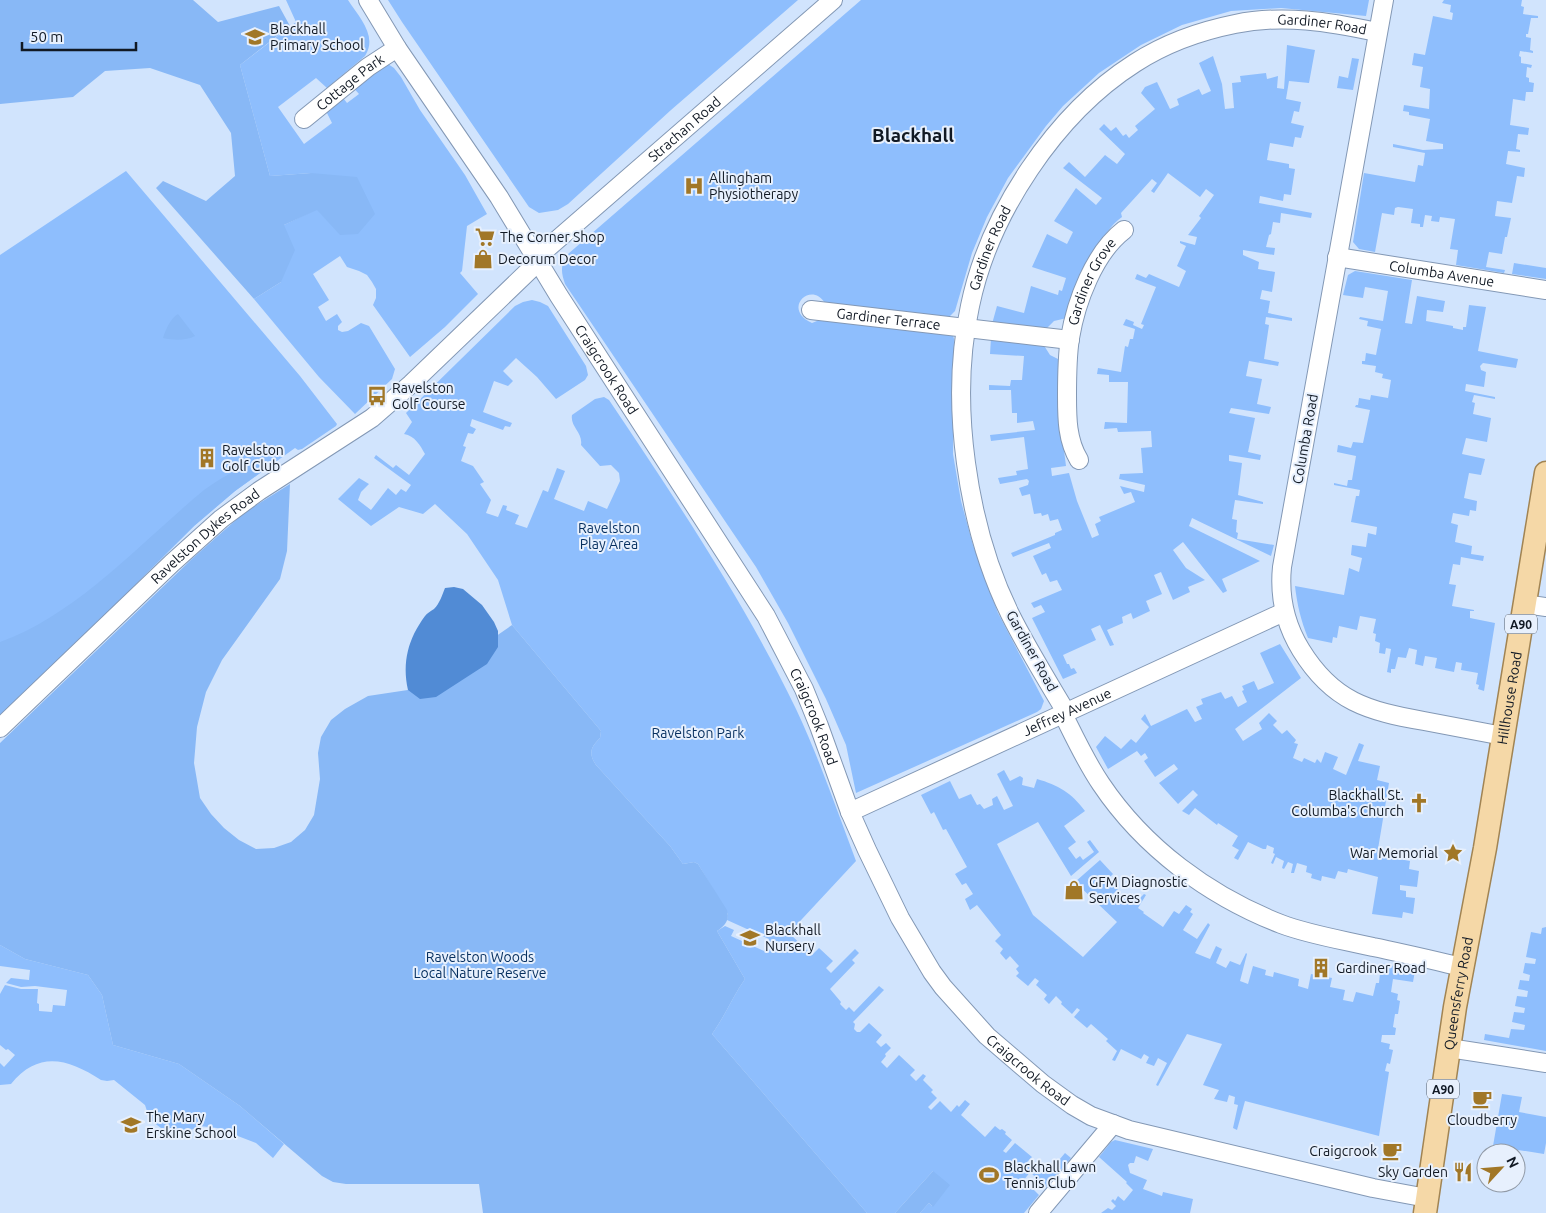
<svg xmlns="http://www.w3.org/2000/svg" width="1546" height="1213" viewBox="0 0 1546 1213" font-family="Ubuntu,sans-serif">
<style>
.green{fill:#8ebefd}
.forest{fill:#88b8f6}
.water{fill:#518bd5}
.lines{fill:none;stroke-linecap:round;stroke-linejoin:round}
.minor-casing{stroke:#8398b5;stroke-width:20}
.major-casing{stroke:#a18453;stroke-width:25}
.minor{stroke:#fff;stroke-width:18}
.major{stroke:#f5d8a7;stroke-width:22}
.labels{text-anchor:middle;dominant-baseline:central;stroke-width:4;stroke-linejoin:round;paint-order:stroke}
.shield{fill:#e7f0fd;stroke:#515a65;stroke-width:1}
.shield-label{font-size:12px;font-weight:bold;fill:#111924}
.street-label{font-size:14px;fill:#111924;stroke:#e7f0fd}
.poi-label{font-size:14px;fill:#111924;stroke:#e7f0fd;text-anchor:start}
.park-label{font-size:14px;fill:#062f5f;stroke:#e7f0fd}
.district-label{font-size:19px;font-weight:bold;fill:#111924;stroke:#e7f0fd}
</style>
<rect width="100%" height="100%" fill="#d1e4fd"/>
<path class="green" d="M 286,0 L 348,0 C 359,17 378,36 365,56 L 327,88 L 316,78 L 278,107 L 304,144 L 332,123 L 325,109 L 340,94 L 347,103 L 359,94 L 351,85 L 388,64 L 394,68 L 401,77 L 420,110 L 465,175 L 487,214 L 467,226 L 462,271 L 460,273 L 478,294 L 445,327 L 410,357 L 373,305 L 376,298 L 376,289 L 372,282 L 367,275 L 359,271 L 347,267 L 340,256 L 313,274 L 329,300 L 318,307 L 326,321 L 337,314 L 342,322 L 338,326 L 338,330 L 342,332 L 348,331 L 361,323 L 369,326 L 395,369 L 392,379 L 355,414 L 319,377 L 254,299 L 281,282 L 284,225 L 317,209 L 340,234 L 311,173 L 270,176 L 240,65 L 296,22 Z
M 388,0 L 798,0 L 671,110 L 568,204 L 558,210 L 539,213 L 529,207 L 402,22 Z
M 861,0 L 1369,0 L 1366,16 L 1281,8 L 1231,11 L 1182,25 L 1141,45 L 1099,73 L 1063,106 L 1046,126 L 1008,178 L 987,217 L 972,253 L 955,311 L 950,316 L 946,317 L 825,303 C 811,280 781,309 812,323 L 822,319 L 953,335 L 954,339 L 953,454 L 961,501 L 973,545 L 998,613 L 1044,701 L 1041,709 L 1037,712 L 856,793 L 846,745 L 826,699 L 788,623 L 756,567 L 565,284 C 561,272 560,265 568,254 Z
M 1444,0 L 1522,0 L 1521,6 L 1524,7 L 1523,14 L 1538,16 L 1538,18 L 1531,18 L 1528,34 L 1526,34 L 1526,37 L 1531,38 L 1530,50 L 1533,51 L 1533,53 L 1520,51 L 1519,56 L 1521,57 L 1521,63 L 1532,65 L 1531,68 L 1527,67 L 1526,77 L 1529,78 L 1529,82 L 1534,83 L 1533,92 L 1526,92 L 1525,101 L 1513,99 L 1510,125 L 1529,128 L 1528,135 L 1518,134 L 1516,149 L 1520,150 L 1520,152 L 1508,151 L 1506,164 L 1525,168 L 1524,177 L 1517,176 L 1512,203 L 1497,201 L 1495,216 L 1511,218 L 1507,237 L 1505,237 L 1502,254 L 1489,252 L 1486,267 L 1505,270 L 1504,273 L 1456,265 L 1458,250 L 1450,249 L 1455,219 L 1440,217 L 1439,222 L 1431,221 L 1432,216 L 1425,215 L 1423,227 L 1420,227 L 1420,224 L 1411,223 L 1413,209 L 1398,207 L 1395,208 L 1394,215 L 1382,213 L 1375,252 L 1359,249 L 1353,242 L 1364,173 L 1415,182 L 1418,165 L 1423,166 L 1425,153 L 1393,147 L 1393,144 L 1423,150 L 1443,149 L 1443,144 L 1426,141 L 1430,119 L 1409,115 L 1409,112 L 1403,111 L 1404,105 L 1429,109 L 1430,89 L 1420,87 L 1423,67 L 1412,65 L 1414,53 L 1425,55 L 1433,16 L 1452,20 L 1453,13 L 1450,12 L 1451,5 L 1442,3 Z
M 1287,45 L 1315,50 L 1309,83 L 1289,81 L 1286,99 L 1301,102 L 1299,112 L 1294,111 L 1291,123 L 1304,126 L 1301,138 L 1295,137 L 1293,147 L 1270,143 L 1267,160 L 1289,164 L 1289,168 L 1295,169 L 1291,195 L 1284,194 L 1283,201 L 1260,196 L 1259,203 L 1312,213 L 1311,218 L 1281,213 L 1280,223 L 1273,222 L 1271,234 L 1269,235 L 1266,247 L 1275,248 L 1274,255 L 1243,250 L 1243,255 L 1259,262 L 1258,269 L 1275,272 L 1272,292 L 1262,290 L 1260,299 L 1270,301 L 1268,313 L 1292,318 L 1292,321 L 1266,317 L 1265,324 L 1269,325 L 1264,359 L 1279,362 L 1278,366 L 1249,361 L 1246,376 L 1262,379 L 1257,404 L 1271,407 L 1269,414 L 1231,408 L 1229,413 L 1255,418 L 1248,452 L 1261,455 L 1260,460 L 1229,455 L 1229,461 L 1242,463 L 1238,495 L 1263,502 L 1263,504 L 1235,500 L 1232,519 L 1237,520 L 1236,532 L 1238,533 L 1237,539 L 1274,545 L 1271,556 L 1192,518 L 1189,526 L 1260,561 L 1222,579 L 1227,591 L 1223,593 L 1183,542 L 1173,550 L 1186,568 L 1205,580 L 1188,587 L 1190,592 L 1173,600 L 1161,572 L 1154,575 L 1162,594 L 1146,601 L 1150,611 L 1133,619 L 1131,613 L 1122,617 L 1123,623 L 1107,630 L 1114,645 L 1110,646 L 1100,625 L 1091,629 L 1096,640 L 1063,655 L 1067,664 L 1069,664 L 1071,669 L 1074,668 L 1077,673 L 1063,679 L 1032,618 L 1045,612 L 1041,605 L 1034,608 L 1031,603 L 1062,590 L 1057,580 L 1050,582 L 1046,573 L 1042,575 L 1033,556 L 1051,548 L 1049,543 L 1013,557 L 1011,553 L 1055,535 L 1055,533 L 1062,530 L 1058,519 L 1050,521 L 1048,514 L 1042,516 L 1041,513 L 1034,514 L 1030,494 L 1022,496 L 1019,488 L 1028,485 L 1029,481 L 1027,479 L 1000,484 L 998,478 L 1017,475 L 1016,471 L 1028,469 L 1024,437 L 991,441 L 990,435 L 1035,430 L 1033,421 L 1017,423 L 1017,413 L 1012,413 L 1011,390 L 989,390 L 989,385 L 1010,386 L 1011,380 L 1022,380 L 1024,356 L 990,354 L 991,338 L 1043,344 L 1050,355 L 1062,361 L 1061,427 L 1066,466 L 1051,468 L 1052,476 L 1069,473 L 1077,501 L 1092,538 L 1099,535 L 1095,524 L 1101,521 L 1099,517 L 1135,502 L 1131,492 L 1124,494 L 1120,486 L 1144,492 L 1145,485 L 1119,479 L 1120,474 L 1143,473 L 1141,448 L 1152,447 L 1151,431 L 1118,432 L 1117,428 L 1104,429 L 1105,422 L 1127,423 L 1128,382 L 1109,382 L 1109,375 L 1097,374 L 1098,368 L 1121,372 L 1125,346 L 1128,347 L 1130,339 L 1133,339 L 1135,329 L 1123,325 L 1126,319 L 1134,322 L 1133,325 L 1142,329 L 1144,325 L 1141,324 L 1156,287 L 1135,279 L 1137,274 L 1146,278 L 1149,274 L 1179,287 L 1186,271 L 1177,266 L 1186,246 L 1180,243 L 1180,241 L 1195,245 L 1197,237 L 1188,235 L 1201,218 L 1199,216 L 1214,195 L 1206,189 L 1200,197 L 1168,173 L 1154,193 L 1151,191 L 1157,183 L 1152,179 L 1121,213 L 1122,217 C 1096,235 1079,289 1067,318 L 1054,321 L 1045,330 L 992,324 L 997,306 L 1024,313 L 1031,286 L 1058,295 L 1059,290 L 1062,291 L 1066,278 L 1032,267 L 1047,234 L 1067,244 L 1073,232 L 1054,221 L 1076,188 L 1096,205 L 1102,198 L 1063,168 L 1069,162 L 1085,177 L 1105,155 L 1117,164 L 1125,154 L 1099,129 L 1104,124 L 1111,131 L 1116,127 L 1123,136 L 1126,134 L 1129,138 L 1138,130 L 1135,126 L 1155,109 L 1141,93 L 1145,87 L 1157,82 L 1170,109 L 1179,105 L 1177,99 L 1199,89 L 1202,95 L 1211,91 L 1199,63 L 1213,56 L 1222,84 L 1225,109 L 1234,108 L 1232,83 L 1241,82 L 1240,76 L 1266,73 L 1267,79 L 1278,76 L 1277,88 L 1284,89 Z
M 1352,58 L 1359,59 L 1353,90 L 1337,88 L 1339,76 L 1348,78 Z
M 126,171 L 300,376 L 337,424 L 336,426 L 302,449 L 298,450 L 295,448 L 235,491 L 194,526 L 0,720 L 0,255 Z
M 1514,263 L 1546,268 L 1546,279 L 1512,274 Z
M 1355,271 L 1412,280 L 1405,323 L 1412,324 L 1417,296 L 1445,301 L 1443,312 L 1427,310 L 1426,321 L 1453,326 L 1453,328 L 1463,330 L 1463,327 L 1466,327 L 1469,305 L 1486,307 L 1478,351 L 1518,359 L 1516,368 L 1483,363 L 1480,366 L 1481,370 L 1486,372 L 1484,387 L 1466,384 L 1465,391 L 1495,397 L 1495,399 L 1474,395 L 1472,402 L 1475,403 L 1473,414 L 1491,418 L 1487,442 L 1466,438 L 1462,454 L 1485,459 L 1481,475 L 1469,473 L 1464,498 L 1477,501 L 1476,511 L 1470,510 L 1469,516 L 1453,513 L 1451,523 L 1458,525 L 1455,542 L 1472,546 L 1471,554 L 1484,556 L 1483,561 L 1461,557 L 1460,565 L 1453,564 L 1449,584 L 1456,585 L 1452,606 L 1474,610 L 1474,611 L 1470,611 L 1470,618 L 1495,623 L 1484,691 L 1478,689 L 1479,685 L 1476,684 L 1478,673 L 1461,670 L 1462,663 L 1456,662 L 1454,672 L 1435,668 L 1437,658 L 1425,656 L 1423,666 L 1415,664 L 1417,650 L 1409,648 L 1406,658 L 1398,657 L 1395,669 L 1391,669 L 1391,673 L 1387,672 L 1391,649 L 1386,648 L 1385,654 L 1379,653 L 1380,643 L 1375,641 L 1376,634 L 1373,633 L 1376,619 L 1360,616 L 1357,630 L 1339,626 L 1337,638 L 1333,637 L 1332,643 L 1308,638 C 1301,621 1297,604 1295,586 L 1344,595 L 1349,568 L 1359,572 L 1362,558 L 1351,555 L 1352,545 L 1366,547 L 1368,533 L 1376,535 L 1377,527 L 1351,522 L 1356,496 L 1359,496 L 1360,490 L 1334,485 L 1334,483 L 1347,486 L 1348,480 L 1352,480 L 1356,456 L 1337,452 L 1338,445 L 1351,448 L 1353,442 L 1363,443 L 1370,410 L 1355,407 L 1356,405 L 1358,405 L 1359,398 L 1370,400 L 1371,395 L 1388,398 L 1391,380 L 1382,378 L 1383,374 L 1375,372 L 1376,366 L 1362,364 L 1362,361 L 1365,361 L 1366,353 L 1376,355 L 1381,329 L 1367,326 L 1368,321 L 1359,319 L 1360,317 L 1383,321 L 1388,291 L 1365,287 L 1363,298 L 1343,295 L 1348,275 Z
M 532,300 L 540,302 L 548,306 L 586,366 L 588,375 L 585,380 L 556,399 L 537,377 L 516,358 L 503,371 L 513,381 L 508,386 L 494,381 L 483,412 L 512,423 L 510,427 L 505,426 L 503,430 L 472,419 L 470,426 L 476,429 L 473,434 L 468,433 L 463,446 L 466,447 L 461,461 L 473,466 L 484,482 L 480,484 L 491,500 L 486,513 L 498,517 L 503,505 L 507,506 L 506,510 L 519,515 L 515,524 L 527,528 L 543,490 L 548,492 L 557,468 L 565,471 L 554,499 L 584,511 L 588,501 L 607,509 L 620,481 L 619,473 L 611,465 L 600,466 L 581,445 C 583,432 570,427 572,415 L 595,399 L 604,397 L 609,400 C 676,500 744,601 796,709 C 819,758 837,810 856,861 L 789,933 L 812,955 L 819,948 L 833,961 L 826,968 L 831,973 L 855,949 L 859,953 L 852,960 L 855,963 L 830,989 L 841,1002 L 840,1004 L 846,1010 L 849,1007 L 854,1012 L 879,986 L 884,990 L 853,1022 L 855,1024 L 854,1029 L 857,1032 L 860,1032 L 869,1023 L 882,1035 L 876,1042 L 881,1047 L 886,1043 L 891,1048 L 885,1054 L 886,1056 L 881,1062 L 887,1068 L 899,1055 L 915,1070 L 910,1075 L 916,1081 L 923,1074 L 926,1076 L 923,1080 L 933,1090 L 931,1092 L 937,1098 L 928,1107 L 931,1110 L 940,1101 L 951,1112 L 957,1105 L 959,1107 L 965,1100 L 970,1104 L 961,1115 L 985,1137 L 995,1126 L 1000,1130 L 1002,1129 L 1006,1132 L 1005,1134 L 1012,1140 L 1003,1151 L 1006,1153 L 1015,1143 L 1032,1157 L 1027,1162 L 1034,1168 L 1038,1163 L 1049,1172 L 1065,1153 L 1071,1158 L 1046,1187 L 1030,1172 L 1024,1180 L 1039,1195 L 1024,1213 L 920,1213 L 929,1203 L 932,1206 L 933,1171 L 895,1213 L 867,1213 L 712,1034 C 725,1016 733,996 745,979 L 717,931 L 725,926 L 734,930 L 731,936 L 764,951 L 769,939 L 727,920 L 728,914 L 698,864 L 694,862 L 683,864 L 670,846 L 596,765 C 588,753 591,747 600,738 L 601,731 L 512,625 L 498,580 L 467,534 L 435,504 L 423,514 L 399,507 L 371,526 L 338,499 L 359,478 L 369,484 L 361,492 L 358,500 L 371,510 L 388,488 L 396,495 L 401,489 L 406,492 L 411,485 L 374,458 L 376,455 L 393,468 L 396,465 L 409,475 L 425,454 C 420,445 415,436 404,434 L 412,422 L 406,413 L 515,306 L 523,302 Z
M 1280,644 L 1301,678 L 1235,729 L 1243,741 L 1262,729 L 1259,723 L 1269,713 L 1277,721 L 1273,725 L 1282,734 L 1287,730 L 1296,740 L 1294,743 L 1298,744 L 1293,758 L 1302,762 L 1304,758 L 1315,763 L 1317,759 L 1321,763 L 1325,752 L 1338,757 L 1333,769 L 1346,775 L 1359,743 L 1364,745 L 1358,761 L 1380,766 L 1377,780 L 1389,783 L 1377,855 L 1410,861 L 1409,869 L 1419,871 L 1417,887 L 1400,885 L 1400,890 L 1406,891 L 1406,897 L 1415,898 L 1413,914 L 1403,912 L 1402,918 L 1372,914 L 1378,877 L 1348,869 L 1347,873 L 1338,871 L 1335,879 L 1322,876 L 1321,881 L 1311,878 L 1312,874 L 1306,872 L 1307,866 L 1297,863 L 1294,873 L 1291,873 L 1293,864 L 1288,862 L 1284,869 L 1282,868 L 1284,861 L 1276,857 L 1273,864 L 1271,863 L 1275,854 L 1273,853 L 1274,848 L 1267,845 L 1266,849 L 1263,849 L 1248,842 L 1238,860 L 1234,858 L 1239,850 L 1232,846 L 1238,836 L 1218,823 L 1217,825 L 1195,808 L 1189,815 L 1182,811 L 1198,795 L 1193,790 L 1178,804 L 1159,783 L 1178,769 L 1174,764 L 1155,777 L 1144,761 L 1148,758 L 1145,753 L 1141,756 L 1137,751 L 1108,769 L 1096,747 L 1105,736 L 1121,749 L 1131,739 L 1136,743 L 1149,727 L 1141,719 L 1145,714 L 1151,726 L 1187,709 L 1195,722 L 1202,719 L 1196,707 L 1203,704 L 1201,699 L 1221,692 L 1225,699 L 1232,696 L 1238,707 L 1247,702 L 1242,691 L 1244,690 L 1242,686 L 1254,681 L 1258,690 L 1274,683 L 1260,653 Z
M 1004,770 L 1010,781 L 1020,776 L 1023,778 L 1022,785 L 1034,788 L 1037,779 C 1058,785 1072,793 1085,811 L 1064,826 L 1076,842 L 1068,848 L 1076,859 L 1080,856 L 1083,860 L 1094,852 L 1087,842 L 1090,840 L 1099,852 L 1071,876 L 1038,822 L 997,844 L 1033,915 L 1083,957 L 1117,922 L 1075,882 L 1100,860 L 1113,874 L 1108,879 L 1118,889 L 1111,896 L 1120,904 L 1131,893 L 1138,900 L 1144,894 L 1146,895 L 1138,908 L 1144,912 L 1143,913 L 1163,927 L 1174,911 L 1179,914 L 1186,905 L 1192,909 L 1190,912 L 1193,914 L 1183,930 L 1197,939 L 1208,923 L 1210,925 L 1195,953 L 1210,959 L 1216,946 L 1222,949 L 1216,963 L 1226,968 L 1230,961 L 1240,965 L 1246,953 L 1247,954 L 1240,981 L 1248,984 L 1253,966 L 1266,970 L 1265,975 L 1273,977 L 1274,972 L 1299,979 L 1298,986 L 1308,989 L 1311,974 L 1332,978 L 1330,987 L 1345,990 L 1343,1000 L 1353,1002 L 1356,992 L 1373,996 L 1376,983 L 1379,983 L 1381,963 L 1415,971 L 1413,982 L 1393,979 L 1391,992 L 1398,994 L 1397,1000 L 1400,1001 L 1398,1014 L 1395,1014 L 1393,1027 L 1396,1028 L 1395,1035 L 1382,1035 L 1381,1042 L 1390,1044 L 1389,1049 L 1393,1050 L 1390,1064 L 1387,1063 L 1385,1071 L 1389,1072 L 1379,1136 L 1245,1101 L 1237,1130 L 1233,1128 L 1238,1105 L 1234,1104 L 1235,1097 L 1229,1095 L 1227,1102 L 1214,1099 L 1219,1090 L 1203,1085 L 1222,1044 L 1187,1034 L 1158,1086 L 1156,1085 L 1167,1063 L 1158,1058 L 1154,1066 L 1146,1063 L 1149,1057 L 1144,1054 L 1141,1059 L 1121,1049 L 1115,1061 L 1112,1060 L 1117,1051 L 1106,1041 L 1108,1039 L 1091,1024 L 1087,1028 L 1074,1017 L 1080,1010 L 1077,1008 L 1072,1014 L 1061,1004 L 1062,1002 L 1056,996 L 1049,1004 L 1044,999 L 1047,995 L 1036,985 L 1039,981 L 1035,978 L 1028,986 L 1016,976 L 1019,973 L 1016,969 L 1019,966 L 1010,956 L 1006,960 L 1000,953 L 1003,949 L 995,941 L 1001,935 L 977,905 L 970,910 L 965,899 L 973,894 L 966,883 L 962,885 L 955,874 L 967,867 L 946,829 L 943,830 L 934,812 L 931,814 L 921,795 L 950,781 L 959,799 L 971,794 L 977,805 L 980,804 L 984,809 L 993,805 L 992,799 L 997,796 L 1004,810 L 1013,806 L 997,774 Z
M 1546,927 L 1546,1051 L 1484,1040 L 1485,1034 L 1509,1038 L 1511,1029 L 1524,1030 L 1525,1025 L 1512,1022 L 1514,1012 L 1524,1013 L 1525,1008 L 1515,1006 L 1517,996 L 1527,997 L 1528,991 L 1518,989 L 1520,980 L 1529,981 L 1530,975 L 1523,973 L 1525,963 L 1535,964 L 1536,959 L 1526,957 L 1531,932 L 1541,934 L 1542,928 Z
M 0,945 L 25,959 L 88,975 L 102,995 L 113,1045 L 179,1064 L 240,1106 L 284,1144 L 273,1158 L 256,1143 L 217,1128 L 200,1126 L 184,1133 L 177,1133 L 161,1128 L 153,1122 L 148,1114 L 145,1105 L 114,1080 L 107,1081 L 101,1080 C 68,1059 39,1050 11,1084 L 0,1085 L 0,1063 L 4,1067 L 15,1055 L 8,1049 L 6,1050 L 0,1045 L 0,994 L 5,985 L 21,989 L 38,989 L 37,1003 L 39,1004 L 39,1011 L 52,1012 L 53,1005 L 65,1006 L 67,990 L 35,986 L 21,987 L 6,983 L 11,978 L 29,980 L 30,970 L 0,966 Z
M 1502,1094 L 1522,1097 L 1519,1112 L 1546,1117 L 1546,1143 L 1544,1154 L 1493,1146 Z
M 1115,1140 L 1153,1149 L 1148,1161 L 1136,1156 L 1134,1163 L 1130,1163 L 1128,1165 L 1130,1173 L 1147,1180 L 1143,1189 L 1162,1196 L 1163,1192 L 1193,1199 L 1190,1213 L 1101,1213 L 1108,1208 L 1112,1210 L 1116,1206 L 1111,1201 L 1113,1199 L 1115,1201 L 1118,1196 L 1124,1201 L 1133,1190 L 1126,1183 L 1127,1182 L 1099,1157 L 1111,1142 Z"/>
<path class="forest" d="M 0,0 L 193,0 L 218,22 L 279,6 L 290,26 L 240,65 L 270,176 L 311,173 L 357,177 L 375,214 L 358,234 L 340,235 L 317,210 L 284,225 L 295,250 L 281,282 L 254,299 L 156,188 L 163,181 L 206,201 L 235,176 L 231,133 L 200,85 L 150,68 L 105,71 L 73,97 L 0,104 Z
M 178,314 L 195,336 C 186,341 173,340 163,338 C 166,329 170,319 178,314 Z
M 256,458 L 264,470 L 235,491 L 194,526 L 0,719 L 0,642 C 78,614 141,542 204,490 C 220,478 239,469 256,458 Z
M 290,484 L 287,551 L 280,579 L 222,660 L 206,692 L 197,727 L 194,763 L 200,798 L 211,814 L 224,828 L 239,840 L 256,849 L 274,848 L 291,842 L 305,830 L 314,815 L 320,779 L 318,753 L 321,737 L 331,720 L 345,709 L 368,696 L 421,688 L 512,625 L 601,731 L 600,738 C 591,747 588,753 596,765 L 670,846 L 683,864 L 694,862 L 698,864 L 727,910 C 730,920 725,926 717,931 L 745,979 C 733,996 725,1016 712,1034 L 867,1213 L 483,1213 L 479,1184 L 346,1184 L 333,1182 L 322,1176 L 240,1106 L 179,1064 L 113,1045 L 102,995 L 88,975 L 25,959 L 0,945 L 0,743 L 194,557 L 245,512 Z
M 933,1171 L 950,1185 L 933,1207 L 929,1203 L 920,1213 L 895,1213 Z"/>
<path class="water" d="M 454,587 L 463,589 L 482,605 L 494,622 L 498,631 L 498,647 L 487,664 L 436,697 L 420,699 L 408,690 C 402,662 408,639 425,616 C 427,613 431,611 434,609 C 440,603 442,595 445,588 Z"/>
<g class="lines">
<defs>
<g id="minor">
<path id="s1" d="M 368,0 L 397,48 L 499,197 L 559,296 L 766,616 L 804,689 L 819,726 L 850,812 L 867,850 L 900,918 L 932,972 L 943,987 L 987,1036 L 1043,1084 L 1072,1105 L 1091,1116 L 1129,1130 L 1373,1188 L 1427,1198"/>
<path d="M 1384,0 L 1282,567 C 1279,597 1285,624 1301,650 C 1333,702 1368,711 1424,721 C 1450,726 1477,731 1503,736"/>
<path id="s2" d="M 304,119 L 368,67 L 397,48"/>
<path id="s3" d="M 1337,257 L 1546,290"/>
<path id="s4" d="M 535,259 L 833,0"/>
<path id="s5" d="M 811,310 L 1070,340"/>
<path id="s6" d="M 1079,460 C 1067,440 1067,418 1067,396 C 1067,377 1067,357 1070,338 C 1076,302 1094,253 1124,230"/>
<path d="M 1524,604 L 1546,607"/>
<path id="s7" d="M 1066,712 C 1047,680 1027,648 1010,614 C 987,567 973,515 966,463 C 959,412 959,357 970,306 C 989,214 1055,114 1135,63 C 1166,43 1200,31 1235,24 C 1283,14 1330,22 1377,32"/>
<path d="M 1063,714 C 1075,738 1086,762 1101,784 C 1144,848 1209,896 1281,924 C 1310,935 1343,940 1373,947 C 1403,953 1432,960 1462,967"/>
<path id="s8" d="M 0,728 L 172,563 L 221,519 L 259,491 L 372,418 L 411,384 L 538,262"/>
<path id="s9" d="M 850,812 L 1284,612"/>
<path d="M 1449,1048 L 1546,1063"/>
<path d="M 1038,1213 L 1113,1124"/>
</g>
<g id="major">
<path id="s10" d="M 1425,1213 L 1455,1007 L 1485,848 L 1546,473"/>
</g>
</defs>
<use href="#minor" class="minor-casing"/>
<use href="#major" class="major-casing"/>
<use href="#minor" class="minor"/>
<use href="#major" class="major"/>
</g>
<defs>
<symbol id="school-bare" viewBox="-9 -9 18 18"><path d="M0-5L7-2L0 1L-7-2ZM-4 1L0 2.5L4 1V4Q0 6-4 4Z" fill="#a17727" stroke="#e7f0fd" stroke-width="2.5" paint-order="stroke"/></symbol>
<symbol id="hospital-bare" viewBox="-9 -9 18 18"><path d="M-5-5h3v3.5h4V-5h3V5h-3V1.5h-4V5h-3Z" fill="#a17727" stroke="#e7f0fd" stroke-width="2.5" paint-order="stroke"/></symbol>
<symbol id="supermarket-bare" viewBox="-9 -9 18 18"><path d="M-6-5.5h2.5l.6 2H6L4.5 2H-2.5L-4.4-4H-6ZM-1.5 3.2a1.3 1.3 0 1 0 .1 0ZM3 3.2a1.3 1.3 0 1 0 .1 0Z" fill="#a17727" stroke="#e7f0fd" stroke-width="2.5" paint-order="stroke"/></symbol>
<symbol id="shop-bare" viewBox="-9 -9 18 18"><path d="M-5-2.5h2.3a2.7 3.5 0 0 1 5.4 0H5L5.5 6h-11ZM-1.5-2.5h3a1.5 2.3 0 0 0-3 0Z" fill="#a17727" stroke="#e7f0fd" stroke-width="2.5" paint-order="stroke"/></symbol>
<symbol id="bus-bare" viewBox="-9 -9 18 18"><path d="M-5-6H5V4H4V6H2V4H-2V6H-4V4H-5ZM-3.5-4V0h7V-4ZM-3.5 1.2v1.5H-2V1.2ZM2 1.2v1.5H3.5V1.2Z" fill="#a17727" stroke="#e7f0fd" stroke-width="2.5" paint-order="stroke"/></symbol>
<symbol id="building-bare" viewBox="-9 -9 18 18"><path d="M-4-6H4V6H1V3H-1V6H-4ZM-2.5-4.3h1.7v1.8h-1.7ZM.8-4.3h1.7v1.8H.8ZM-2.5-1h1.7V.8h-1.7ZM.8-1h1.7V.8H.8Z" fill="#a17727" stroke="#e7f0fd" stroke-width="2.5" paint-order="stroke"/></symbol>
<symbol id="church-bare" viewBox="-9 -9 18 18"><path d="M-1.2-6h2.4v3.5h3.3v2.4h-3.3V6h-2.4V-.1h-3.3v-2.4h3.3Z" fill="#a17727" stroke="#e7f0fd" stroke-width="2.5" paint-order="stroke"/></symbol>
<symbol id="sight-bare" viewBox="-9 -9 18 18"><path d="M0-6L1.8-2.2L6-1.7L2.9 1.2L3.7 5.4L0 3.3L-3.7 5.4L-2.9 1.2L-6-1.7L-1.8-2.2Z" fill="#a17727" stroke="#e7f0fd" stroke-width="2.5" paint-order="stroke"/></symbol>
<symbol id="cafe-bare" viewBox="-9 -9 18 18"><path d="M-5.5-4.5H6V0H3Q3 3.5 0 3.5H-2.5Q-5.5 3.5-5.5 0ZM3-3.2v2h1.7v-2ZM-6 4.5H4V6H-6Z" fill="#a17727" stroke="#e7f0fd" stroke-width="2.5" paint-order="stroke"/></symbol>
<symbol id="restaurant-bare" viewBox="-9 -9 18 18"><path d="M-5-6h1v4h1v-4h1v4h1v-4h1v5L-1.5 .5V6h-2V.5L-5-1ZM5-6V6H3V1.5H1.5Q1.5-4 5-6Z" fill="#a17727" stroke="#e7f0fd" stroke-width="2.5" paint-order="stroke"/></symbol>
<symbol id="stadium-bare" viewBox="-9 -9 18 18"><path d="M0-5a6.5 5 0 1 0 0 10a6.5 5 0 1 0 0-10ZM-3.5-1.8h7v3.6h-7Z" fill="#a17727" stroke="#e7f0fd" stroke-width="2.5" paint-order="stroke"/></symbol>
</defs>
<g fill-rule="evenodd">
<use href="#school-bare" x="241" y="23" width="28" height="28"/>
<use href="#hospital-bare" x="680" y="172" width="28" height="28"/>
<use href="#supermarket-bare" x="471" y="223" width="28" height="28"/>
<use href="#shop-bare" x="469" y="245" width="28" height="28"/>
<use href="#bus-bare" x="363" y="382" width="28" height="28"/>
<use href="#building-bare" x="193" y="444" width="28" height="28"/>
<use href="#church-bare" x="1405" y="789" width="28" height="28"/>
<use href="#sight-bare" x="1439" y="839" width="28" height="28"/>
<use href="#shop-bare" x="1060" y="876" width="28" height="28"/>
<use href="#school-bare" x="736" y="924" width="28" height="28"/>
<use href="#building-bare" x="1307" y="954" width="28" height="28"/>
<use href="#cafe-bare" x="1468" y="1085" width="28" height="28"/>
<use href="#school-bare" x="117" y="1111" width="28" height="28"/>
<use href="#cafe-bare" x="1378" y="1137" width="28" height="28"/>
<use href="#restaurant-bare" x="1449" y="1158" width="28" height="28"/>
<use href="#stadium-bare" x="975" y="1161" width="28" height="28"/>
</g>
<g class="labels">
<g class="shield">
<rect x="1505" y="614.5" width="32" height="19" rx="4"/>
<rect x="1427" y="1079.5" width="32" height="19" rx="4"/>
</g>
<g class="shield-label">
<text x="1521" y="624">A90</text>
<text x="1443" y="1089">A90</text>
</g>
<g class="street-label">
<text stroke="none"><textPath href="#s7" startOffset="925">Gardiner Road</textPath></text>
<text stroke="none"><textPath href="#s2" startOffset="59">Cottage Park</textPath></text>
<text stroke="none"><textPath href="#s4" startOffset="198">Strachan Road</textPath></text>
<text stroke="none"><textPath href="#s7" startOffset="490">Gardiner Road</textPath></text>
<text stroke="none"><textPath href="#s3" startOffset="106">Columba Avenue</textPath></text>
<text stroke="none"><textPath href="#s6" startOffset="185">Gardiner Grove</textPath></text>
<text stroke="none"><textPath href="#s5" startOffset="78">Gardiner Terrace</textPath></text>
<text stroke="none"><textPath href="#s1" startOffset="440">Craigcrook Road</textPath></text>
<text transform="translate(1305 439) rotate(-80)">Columba Road</text>
<text stroke="none"><textPath href="#s8" startOffset="281">Ravelston Dykes Road</textPath></text>
<text transform="translate(1032 651) rotate(61)">Gardiner Road</text>
<text stroke="none"><textPath href="#s10" startOffset="522">Hillhouse Road</textPath></text>
<text stroke="none"><textPath href="#s9" startOffset="239">Jeffrey Avenue</textPath></text>
<text stroke="none"><textPath href="#s1" startOffset="845">Craigcrook Road</textPath></text>
<text stroke="none"><textPath href="#s10" startOffset="222">Queensferry Road</textPath></text>
<text stroke="none"><textPath href="#s1" startOffset="1265">Craigcrook Road</textPath></text>
</g>
<g class="poi-label">
<text x="270" y="29">Blackhall<tspan x="270" dy="16">Primary School</tspan></text>
<text x="709" y="178">Allingham<tspan x="709" dy="16">Physiotherapy</tspan></text>
<text x="500" y="237">The Corner Shop</text>
<text x="498" y="259">Decorum Decor</text>
<text x="392" y="388">Ravelston<tspan x="392" dy="16">Golf Course</tspan></text>
<text x="222" y="450">Ravelston<tspan x="222" dy="16">Golf Club</tspan></text>
<text x="1404" y="795" text-anchor="end">Blackhall St.<tspan x="1404" dy="16">Columba's Church</tspan></text>
<text x="1438" y="853" text-anchor="end">War Memorial</text>
<text x="1089" y="882">GFM Diagnostic<tspan x="1089" dy="16">Services</tspan></text>
<text x="765" y="930">Blackhall<tspan x="765" dy="16">Nursery</tspan></text>
<text x="1336" y="968">Gardiner Road</text>
<text x="146" y="1117">The Mary<tspan x="146" dy="16">Erskine School</tspan></text>
<text x="1482" y="1120" text-anchor="middle">Cloudberry</text>
<text x="1377" y="1151" text-anchor="end">Craigcrook</text>
<text x="1004" y="1167">Blackhall Lawn<tspan x="1004" dy="16">Tennis Club</tspan></text>
<text x="1448" y="1172" text-anchor="end">Sky Garden</text>
</g>
<g class="park-label">
<text x="609" y="528">Ravelston<tspan x="609" dy="16">Play Area</tspan></text>
<text x="698" y="733">Ravelston Park</text>
<text x="480" y="957">Ravelston Woods<tspan x="480" dy="16">Local Nature Reserve</tspan></text>
</g>
<g class="district-label">
<text x="913" y="135">Blackhall</text>
</g>
</g>
<g transform="translate(1501 1168) rotate(64)"><circle r="24" fill="#e7f0fd" stroke="#919aa6"/>
<path d="M0-4L9 19L0 12L-9 19Z" fill="#a17727"/>
<text y="-8" font-size="14" font-weight="bold" text-anchor="middle" fill="#111924">N</text>
</g>
<path d="M22 42v8h114v-8" fill="none" stroke="#111924" stroke-width="2.5"/>
<text x="30" y="42" font-size="15" fill="#111924" stroke="#e7f0fd" stroke-width="4" paint-order="stroke">50 m</text>
</svg>
